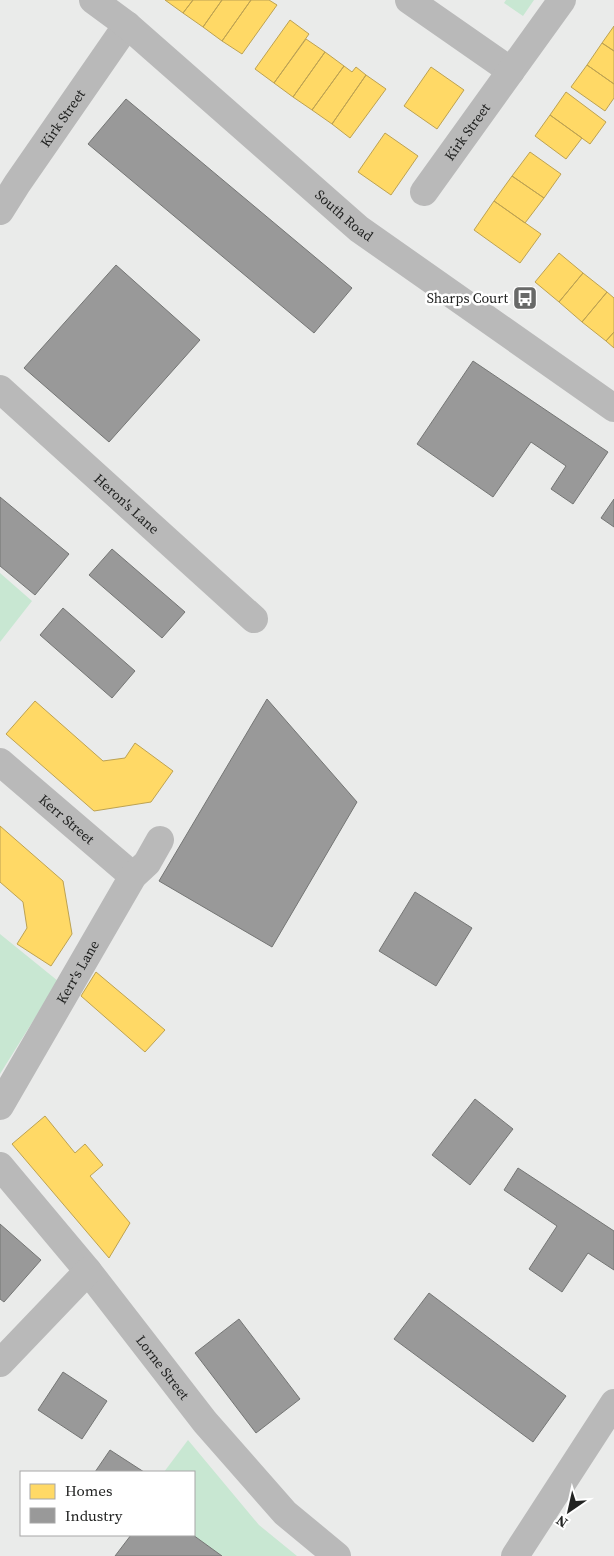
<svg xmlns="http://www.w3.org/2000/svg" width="614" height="1556" viewBox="0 0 614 1556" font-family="'Source Serif 4',serif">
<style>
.green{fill:#c8e7d2}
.homes{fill:#ffd966;stroke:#bda252}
.industry{fill:#999;stroke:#757675}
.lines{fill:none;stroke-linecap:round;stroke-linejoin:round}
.minor{stroke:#b9b9b9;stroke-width:28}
.tertiary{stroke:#b9b9b9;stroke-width:28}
.labels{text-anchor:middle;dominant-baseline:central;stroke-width:5;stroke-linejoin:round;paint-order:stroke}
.street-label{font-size:14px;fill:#222322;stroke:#fff}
.poi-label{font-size:14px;fill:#222322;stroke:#fff;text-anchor:end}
</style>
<rect width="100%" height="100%" fill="#eaebea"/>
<path class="green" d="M 506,0 L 534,0 L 523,16 L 504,3 Z
M 0,573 L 32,601 L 0,642 Z
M 0,934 L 58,981 L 0,1074 Z
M 188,1440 L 259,1525 L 297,1556 L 222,1556 L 193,1535 L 194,1472 L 164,1472 Z"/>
<path class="homes" d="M 165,0 L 193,0 L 183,13 Z
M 193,0 L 222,0 L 203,27 L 183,13 Z
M 222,0 L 251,0 L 222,41 L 203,27 Z
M 251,0 L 269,0 L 277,5 L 242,54 L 222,41 Z
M 290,20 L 309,34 L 274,83 L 255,69 Z
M 614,26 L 614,51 L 602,43 Z
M 306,39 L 325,52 L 293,97 L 274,83 Z
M 602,43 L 614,51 L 614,84 L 587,65 Z
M 325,52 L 344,66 L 312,110 L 293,97 Z
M 587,65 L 614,84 L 614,98 L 605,111 L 571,87 Z
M 344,66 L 352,72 L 356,67 L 366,75 L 332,124 L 312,110 Z
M 431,67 L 464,90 L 437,129 L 404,106 Z
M 366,75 L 386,89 L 350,138 L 332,124 Z
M 566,92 L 606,122 L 590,144 L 550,115 Z
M 550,115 L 582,138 L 566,159 L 535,136 Z
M 385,133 L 418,156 L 391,195 L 358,172 Z
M 530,152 L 561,174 L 544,198 L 512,176 Z
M 512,176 L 544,198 L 525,223 L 494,201 Z
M 494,201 L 541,234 L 520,263 L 474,230 Z
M 559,253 L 583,273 L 559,302 L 535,282 Z
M 583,273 L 607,292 L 582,322 L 559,302 Z
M 607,292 L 614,298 L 614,332 L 606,341 L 582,322 Z
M 614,332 L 614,348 L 606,341 Z
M 35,701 L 103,761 L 125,758 L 135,743 L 173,771 L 151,802 L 94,811 L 6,734 Z
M 0,826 L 63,881 L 72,934 L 51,966 L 17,944 L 27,928 L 23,902 L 0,882 Z
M 96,972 L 165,1030 L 145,1052 L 81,996 Z
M 45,1116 L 75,1153 L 85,1144 L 103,1165 L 90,1176 L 130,1223 L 109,1258 L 12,1144 Z"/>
<path class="industry" d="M 126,99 L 352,288 L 314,333 L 88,144 Z
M 116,265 L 200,340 L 109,442 L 24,368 Z
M 473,361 L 608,452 L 573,504 L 551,489 L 566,466 L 531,442 L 493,497 L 417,444 Z
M 0,497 L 69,554 L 35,595 L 0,566 Z
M 614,499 L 614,527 L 601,518 Z
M 112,549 L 185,612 L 162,638 L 89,575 Z
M 63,608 L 135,671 L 112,698 L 40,635 Z
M 267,699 L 357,802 L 272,947 L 159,881 Z
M 415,892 L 472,928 L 436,986 L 379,951 Z
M 475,1099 L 513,1129 L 470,1185 L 432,1155 Z
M 518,1168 L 614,1231 L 614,1270 L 588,1253 L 562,1292 L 529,1269 L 557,1226 L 504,1190 Z
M 0,1224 L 41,1260 L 4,1302 L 0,1299 Z
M 429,1293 L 566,1396 L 533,1442 L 394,1339 Z
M 239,1319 L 300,1399 L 256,1433 L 195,1353 Z
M 63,1372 L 107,1401 L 82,1439 L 38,1410 Z
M 110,1450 L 144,1472 L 95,1472 Z
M 131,1535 L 193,1535 L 222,1556 L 115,1556 Z"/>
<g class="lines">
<g class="minor">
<path d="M 409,0 L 511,71"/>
<path id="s1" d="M 424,192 L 562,0"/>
<path id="s2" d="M 0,211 L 17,184 L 127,25"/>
<path id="s3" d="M 0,389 L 254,619"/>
<path id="s4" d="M 0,762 L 133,876"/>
<path id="s5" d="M 0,1106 L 133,876 L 147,863 L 160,840"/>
<path id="s6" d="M 0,1166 L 88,1271 L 205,1422 L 285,1513 L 337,1556"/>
<path d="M 0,1363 L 88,1271"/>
<path d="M 515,1556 L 614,1403"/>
</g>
<path class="tertiary" id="s7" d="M 93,0 L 127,25 L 359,229 L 614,408"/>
</g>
<defs>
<symbol id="bus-square" viewBox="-11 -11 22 22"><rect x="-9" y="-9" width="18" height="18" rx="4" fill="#686968" stroke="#fff"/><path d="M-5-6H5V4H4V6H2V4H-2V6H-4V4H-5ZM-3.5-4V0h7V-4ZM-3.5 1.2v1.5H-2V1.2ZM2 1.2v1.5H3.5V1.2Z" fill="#fff"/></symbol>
</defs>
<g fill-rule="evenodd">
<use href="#bus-square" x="511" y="284" width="28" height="28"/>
</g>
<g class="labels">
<g class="street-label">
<text stroke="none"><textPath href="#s2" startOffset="112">Kirk Street</textPath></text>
<text stroke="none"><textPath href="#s1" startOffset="74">Kirk Street</textPath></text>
<text stroke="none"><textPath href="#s7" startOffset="331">South Road</textPath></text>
<text stroke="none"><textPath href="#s3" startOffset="171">Heron's Lane</textPath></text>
<text stroke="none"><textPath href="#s4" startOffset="88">Kerr Street</textPath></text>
<text stroke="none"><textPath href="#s5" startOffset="155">Kerr's Lane</textPath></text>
<text stroke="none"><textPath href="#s6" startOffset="259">Lorne Street</textPath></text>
</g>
<g class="poi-label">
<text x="508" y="298">Sharps Court</text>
</g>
</g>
<rect x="20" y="1471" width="175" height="65" fill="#ffffff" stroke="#a7a7a7"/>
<rect x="30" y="1484" width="25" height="15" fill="#ffd966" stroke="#a7a7a7"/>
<text x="65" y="1496" font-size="15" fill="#222322">Homes</text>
<rect x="30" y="1508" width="25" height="15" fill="#999999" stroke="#a7a7a7"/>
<text x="65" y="1521" font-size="15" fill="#222322">Industry</text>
<g transform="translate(569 1511) rotate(214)" stroke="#ffffff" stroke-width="4" paint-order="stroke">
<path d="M0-4L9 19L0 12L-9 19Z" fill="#222322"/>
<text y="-8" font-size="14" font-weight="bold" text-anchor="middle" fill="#222322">N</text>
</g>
</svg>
